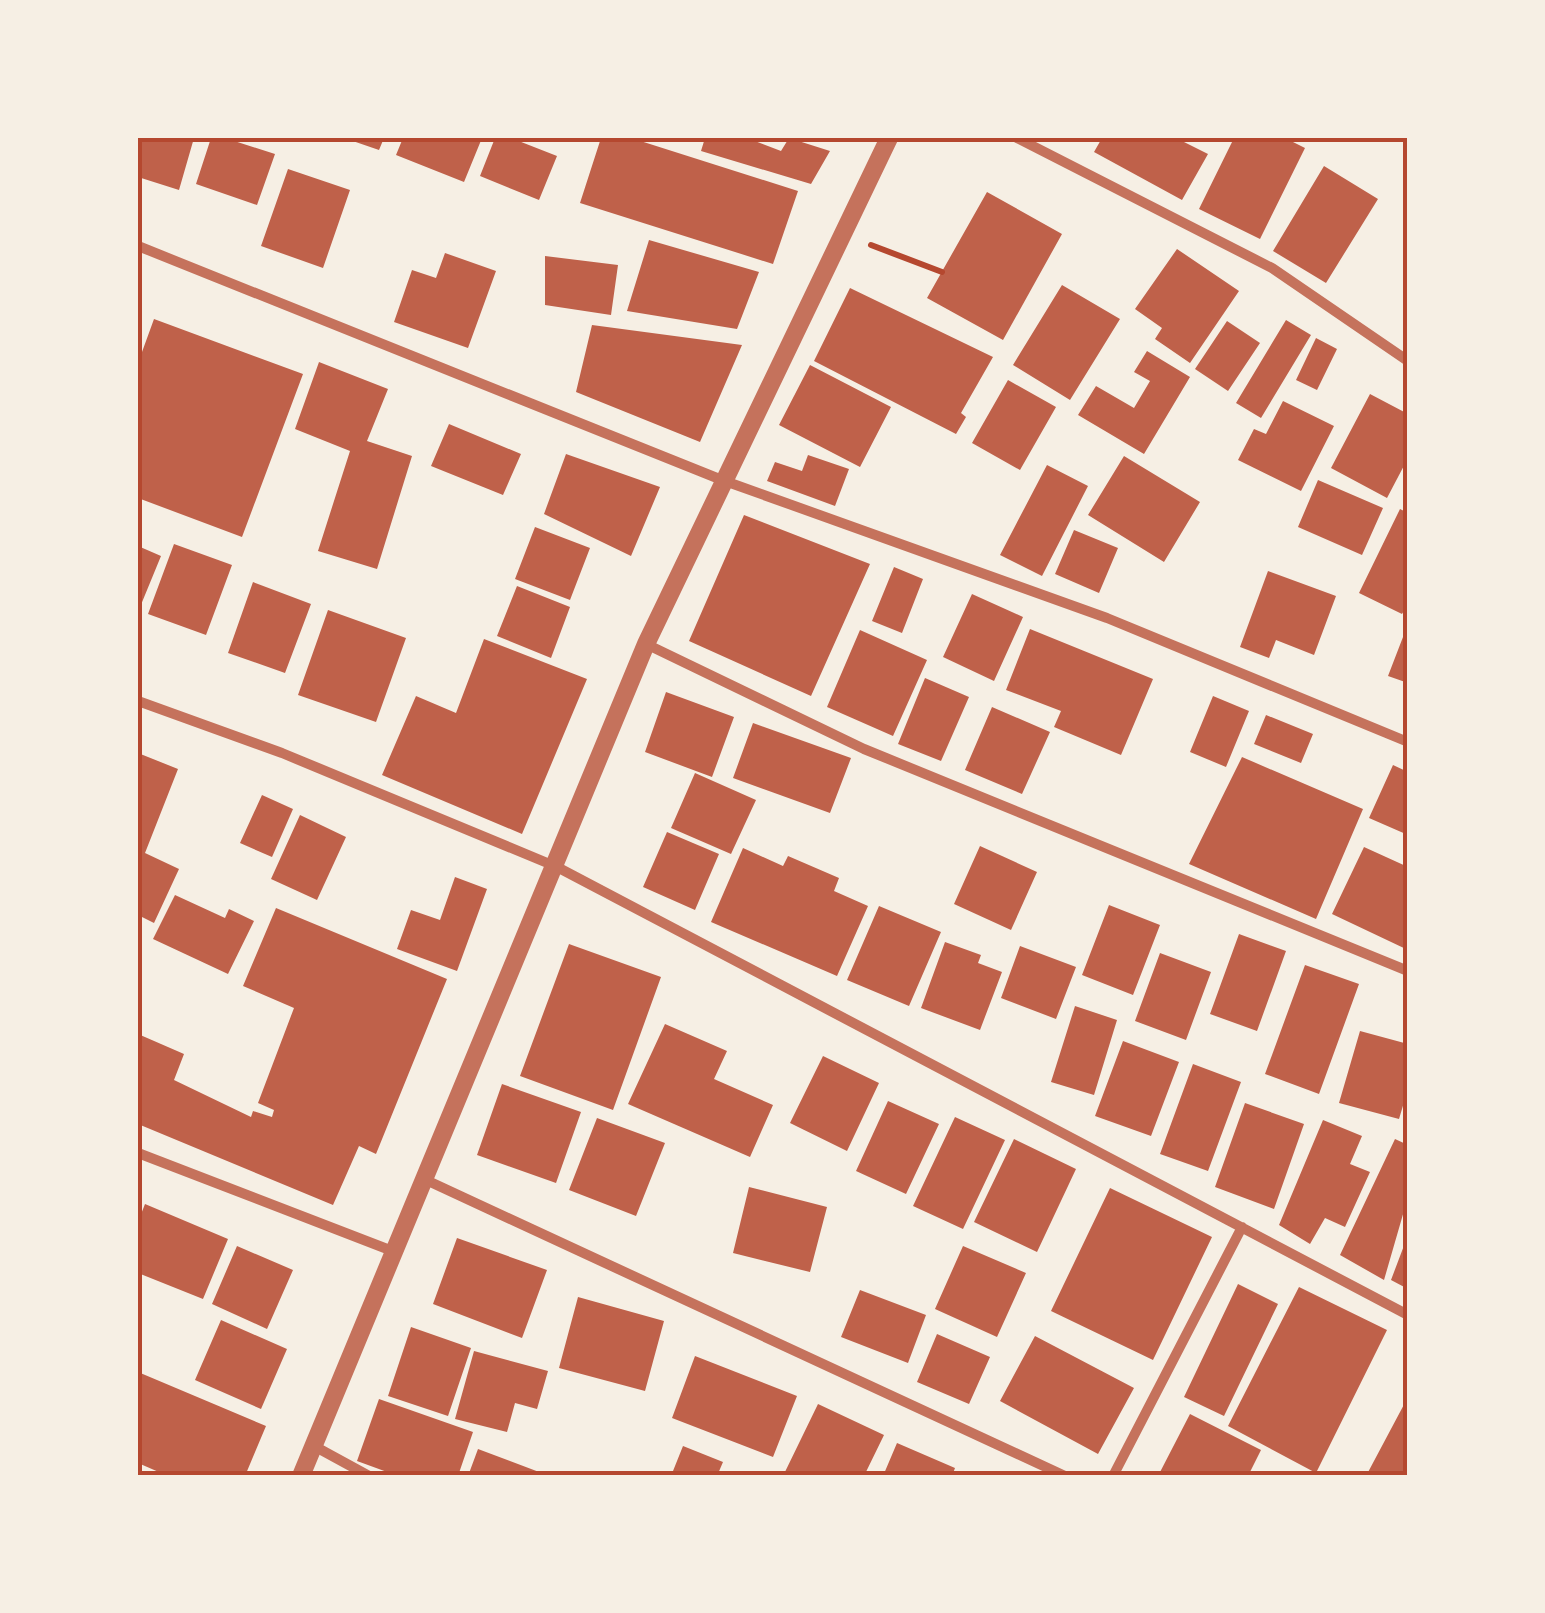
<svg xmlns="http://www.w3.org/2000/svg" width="1545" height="1613" viewBox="0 0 1545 1613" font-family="'Varela Round',sans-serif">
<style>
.building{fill:#bf614a}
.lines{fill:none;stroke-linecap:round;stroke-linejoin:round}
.path{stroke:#b5482f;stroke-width:6}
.minor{stroke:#c5725c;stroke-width:10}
.tertiary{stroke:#c5725c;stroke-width:18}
.neatline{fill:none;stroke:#b5482f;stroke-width:4}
</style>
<rect width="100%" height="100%" fill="#f6efe4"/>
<path class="building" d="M 141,138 L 194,138 L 179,190 L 138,177 Z
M 211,138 L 225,138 L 275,154 L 257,205 L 196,184 Z
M 344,138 L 384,138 L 379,150 Z
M 403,138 L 482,138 L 464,182 L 396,155 Z
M 495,138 L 511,138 L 557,156 L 539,200 L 480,176 Z
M 601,138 L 631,138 L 798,191 L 773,264 L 580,203 Z
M 705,138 L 747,138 L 781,151 L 789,138 L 830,151 L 811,184 L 701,151 Z
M 1102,138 L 1176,138 L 1208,154 L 1182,200 L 1094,152 Z
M 1234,138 L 1285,138 L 1305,148 L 1260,239 L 1199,209 Z
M 1324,166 L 1378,199 L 1326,283 L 1273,251 Z
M 288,169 L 350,190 L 323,268 L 261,246 Z
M 987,192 L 1062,234 L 1003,340 L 927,298 Z
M 649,240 L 759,272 L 737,329 L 627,311 Z
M 1177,249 L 1239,291 L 1190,363 L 1155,339 L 1162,328 L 1135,309 Z
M 445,253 L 496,271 L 468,348 L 394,322 L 412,270 L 436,278 Z
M 545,256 L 618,265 L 611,315 L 545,305 Z
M 1062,285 L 1120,319 L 1070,400 L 1013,365 Z
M 850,288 L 993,357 L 961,413 L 966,417 L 956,434 L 814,361 Z
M 154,319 L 303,374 L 242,537 L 138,498 L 138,363 Z
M 1286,320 L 1311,335 L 1261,418 L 1236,403 Z
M 1227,321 L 1260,343 L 1228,391 L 1195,369 Z
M 592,325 L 742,345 L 700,442 L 576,392 Z
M 1316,338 L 1337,349 L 1317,390 L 1296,380 Z
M 1147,351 L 1190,377 L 1144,454 L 1078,415 L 1096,386 L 1134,408 L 1150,381 L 1134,372 Z
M 319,362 L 388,389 L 367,441 L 412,456 L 377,569 L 318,551 L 350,451 L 295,429 Z
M 810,365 L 891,407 L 860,467 L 779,425 Z
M 1008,380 L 1056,407 L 1020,470 L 972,443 Z
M 1370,394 L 1408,414 L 1408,458 L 1387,498 L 1331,468 Z
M 1283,401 L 1334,426 L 1301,491 L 1238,460 L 1254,429 L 1266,434 Z
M 449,424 L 521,454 L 503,495 L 431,466 Z
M 566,454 L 660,487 L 631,556 L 544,514 Z
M 808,455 L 849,469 L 835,506 L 767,481 L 775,462 L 802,471 Z
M 1124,456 L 1200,502 L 1164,562 L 1088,515 Z
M 1047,465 L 1088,486 L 1042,576 L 1000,555 Z
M 1318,480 L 1383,508 L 1362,555 L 1298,527 Z
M 1400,509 L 1408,513 L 1408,604 L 1402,614 L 1359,593 Z
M 744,515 L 870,564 L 811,696 L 689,641 Z
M 535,527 L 590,548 L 570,600 L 515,579 Z
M 1074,530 L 1118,548 L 1099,593 L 1055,574 Z
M 174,544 L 232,565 L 206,635 L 148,614 Z
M 138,546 L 161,556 L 138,612 Z
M 894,567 L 923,579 L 902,633 L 872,621 Z
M 1268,571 L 1336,596 L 1314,655 L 1276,640 L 1269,658 L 1240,647 Z
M 253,582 L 311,604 L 285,673 L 228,653 Z
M 517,586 L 570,607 L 551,658 L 497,636 Z
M 972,594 L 1023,617 L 994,681 L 943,657 Z
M 328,610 L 406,638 L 376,722 L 298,695 Z
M 1408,624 L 1408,683 L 1388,676 Z
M 1030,629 L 1153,679 L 1121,755 L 1054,727 L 1061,711 L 1006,690 Z
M 860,630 L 927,660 L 893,736 L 827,707 Z
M 484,639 L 587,679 L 522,834 L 382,775 L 416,696 L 456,713 Z
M 925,678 L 969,697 L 941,761 L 898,744 Z
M 666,692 L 734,717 L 712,777 L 645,752 Z
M 1213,696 L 1249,711 L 1226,767 L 1190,752 Z
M 992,707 L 1050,732 L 1022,794 L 965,770 Z
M 1266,715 L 1313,734 L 1301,763 L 1254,744 Z
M 753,723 L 851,758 L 830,813 L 733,778 Z
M 138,753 L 178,769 L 145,853 L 179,869 L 154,923 L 138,915 Z
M 1242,757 L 1363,809 L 1316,919 L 1189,864 Z
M 1393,765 L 1408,772 L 1408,835 L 1369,818 Z
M 695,773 L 756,800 L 731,854 L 671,828 Z
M 262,795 L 293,809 L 272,857 L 240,843 Z
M 300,815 L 346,837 L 317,900 L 271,879 Z
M 667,832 L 719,854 L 695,910 L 643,887 Z
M 980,846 L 1037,872 L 1011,930 L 954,904 Z
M 1364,847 L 1408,867 L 1408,950 L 1332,914 Z
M 743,848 L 783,866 L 788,856 L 839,878 L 834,891 L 868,906 L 837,976 L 711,922 Z
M 455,877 L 487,889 L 457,971 L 397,949 L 411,910 L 440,920 Z
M 175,895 L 225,918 L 229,909 L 254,921 L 228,974 L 153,939 Z
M 1109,905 L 1160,925 L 1133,995 L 1082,975 Z
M 879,906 L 941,932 L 909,1006 L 847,980 Z
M 276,908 L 447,979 L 376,1154 L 359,1146 L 333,1205 L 138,1124 L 138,1034 L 184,1054 L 174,1080 L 251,1117 L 253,1111 L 272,1117 L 274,1110 L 258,1103 L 294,1008 L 243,986 Z
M 1239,934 L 1286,951 L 1257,1031 L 1210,1014 Z
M 945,942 L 981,955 L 978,963 L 1002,972 L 980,1030 L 921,1008 Z
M 569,944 L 661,977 L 613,1110 L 520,1076 Z
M 1020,946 L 1076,967 L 1056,1019 L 1001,998 Z
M 1160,953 L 1211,972 L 1186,1040 L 1135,1021 Z
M 1305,965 L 1359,984 L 1319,1094 L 1265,1074 Z
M 1075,1006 L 1117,1020 L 1094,1095 L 1051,1082 Z
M 665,1024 L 727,1051 L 714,1079 L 773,1105 L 750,1157 L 628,1104 Z
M 1360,1031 L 1408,1044 L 1408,1089 L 1399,1119 L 1339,1103 Z
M 1123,1041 L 1179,1062 L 1151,1136 L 1095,1116 Z
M 823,1056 L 879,1083 L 847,1151 L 790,1123 Z
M 1193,1064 L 1241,1082 L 1208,1171 L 1160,1154 Z
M 502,1084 L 581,1112 L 556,1183 L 477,1155 Z
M 888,1101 L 939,1124 L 906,1194 L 856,1171 Z
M 1245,1103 L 1304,1124 L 1274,1209 L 1215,1187 Z
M 955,1117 L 1005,1140 L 963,1229 L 913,1206 Z
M 597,1118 L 665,1143 L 636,1216 L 569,1190 Z
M 1323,1120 L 1362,1136 L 1350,1164 L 1370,1172 L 1345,1227 L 1325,1218 L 1310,1244 L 1279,1225 Z
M 1014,1139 L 1076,1169 L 1037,1252 L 974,1222 Z
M 1395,1139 L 1408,1145 L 1408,1197 L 1384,1280 L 1340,1255 Z
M 749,1187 L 827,1207 L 810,1272 L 733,1253 Z
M 1110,1188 L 1212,1237 L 1153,1360 L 1051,1311 Z
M 145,1204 L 228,1239 L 203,1299 L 138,1273 L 138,1222 Z
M 1408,1235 L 1408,1289 L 1391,1280 Z
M 457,1238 L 547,1270 L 522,1338 L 433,1304 Z
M 237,1246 L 293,1270 L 267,1329 L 212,1304 Z
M 963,1246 L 1026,1273 L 997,1337 L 935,1309 Z
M 1238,1284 L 1278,1304 L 1224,1416 L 1184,1397 Z
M 1299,1287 L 1387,1330 L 1316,1473 L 1228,1426 Z
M 860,1290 L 926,1315 L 908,1363 L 841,1337 Z
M 578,1297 L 664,1321 L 645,1391 L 559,1368 Z
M 221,1320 L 287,1349 L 261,1409 L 195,1380 Z
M 411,1327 L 471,1348 L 448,1416 L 388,1396 Z
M 937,1334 L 990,1357 L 969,1404 L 917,1382 Z
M 1035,1336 L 1134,1388 L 1098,1454 L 1000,1401 Z
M 474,1351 L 548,1371 L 537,1409 L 515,1403 L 507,1432 L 455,1419 Z
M 695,1356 L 797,1396 L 773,1457 L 672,1418 Z
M 138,1372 L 266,1426 L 245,1476 L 168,1476 L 138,1463 Z
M 1408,1397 L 1408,1476 L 1366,1476 Z
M 379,1399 L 473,1432 L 459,1473 L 398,1476 L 357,1461 Z
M 818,1404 L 884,1435 L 864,1476 L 783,1476 Z
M 1190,1414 L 1261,1450 L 1248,1476 L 1158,1476 Z
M 897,1443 L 955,1468 L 952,1476 L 883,1476 Z
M 683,1446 L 723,1462 L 717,1476 L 671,1476 Z
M 478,1449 L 547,1475 L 547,1476 L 468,1476 Z"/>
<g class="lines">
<path class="path" d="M 871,245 L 942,272"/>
<path class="minor" d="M 1017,138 L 1272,268 L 1408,361
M 138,246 L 722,480 L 1107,618 L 1408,742
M 646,644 L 864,749 L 1408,971
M 138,701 L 282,753 L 557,867 L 1408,1315
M 138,1153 L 395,1252
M 426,1180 L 1065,1476
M 314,1446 L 369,1476
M 1113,1476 L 1242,1227"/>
<path class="tertiary" d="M 301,1476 L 646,644 L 889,138"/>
</g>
<rect width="1545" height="1613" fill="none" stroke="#f6efe4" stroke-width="280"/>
<rect x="140" y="140" width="1265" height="1333" class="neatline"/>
</svg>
